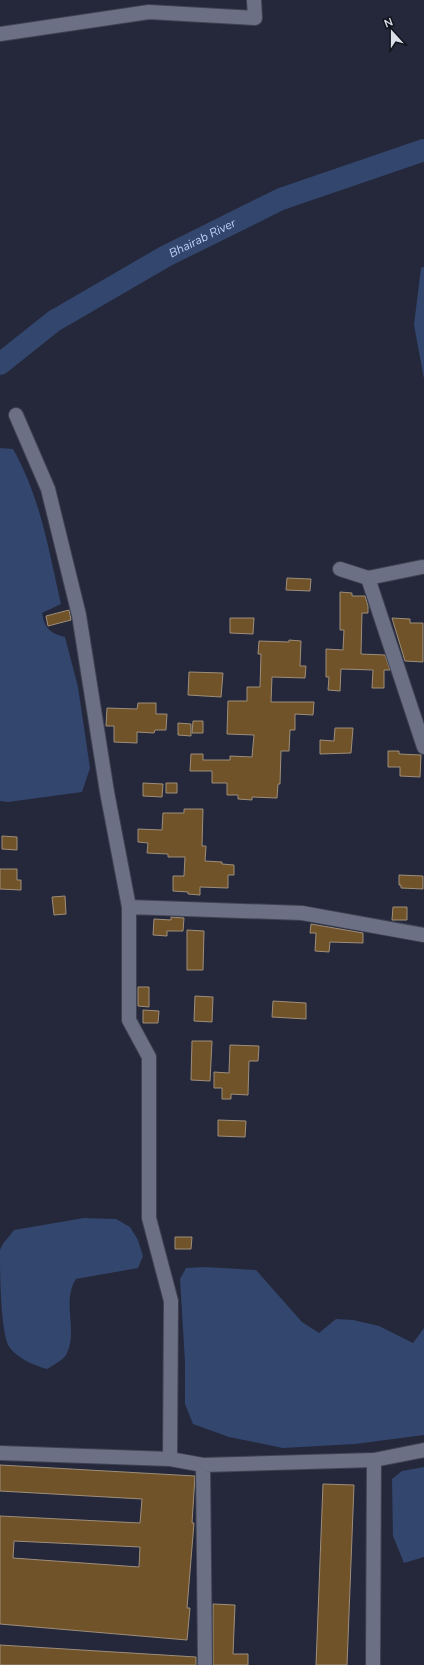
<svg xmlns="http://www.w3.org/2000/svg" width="424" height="1665" viewBox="0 0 424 1665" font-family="'Nunito Sans',sans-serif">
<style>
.water{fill:#33466d}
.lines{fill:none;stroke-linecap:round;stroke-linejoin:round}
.river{stroke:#33466d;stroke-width:22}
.building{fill:#715329;stroke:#9d8e7b;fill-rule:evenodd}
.minor-casing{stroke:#3f4251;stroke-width:16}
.minor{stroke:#6b7085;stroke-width:14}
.labels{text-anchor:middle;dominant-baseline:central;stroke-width:3;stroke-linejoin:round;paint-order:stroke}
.water-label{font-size:12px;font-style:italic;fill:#bbcff7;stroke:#10121a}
</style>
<rect width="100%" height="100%" fill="#25283a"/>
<path class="water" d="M 424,267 L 424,379 L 414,325 L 421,268 Z
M 0,448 L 13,449 C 40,496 49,551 61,604 L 42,613 C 45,629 50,633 65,637 L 78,687 L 90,768 L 82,792 L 8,802 L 0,801 Z
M 84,1218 L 116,1219 L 130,1227 L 138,1240 L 143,1256 L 138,1268 L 76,1279 C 61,1302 79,1331 66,1355 C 63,1360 52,1366 47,1369 C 33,1365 19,1359 10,1348 C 0,1335 0,1268 0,1251 C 1,1244 10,1236 14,1230 Z
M 205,1267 L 256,1270 L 302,1322 L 319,1333 L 336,1319 L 353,1320 L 379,1326 L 413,1343 L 424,1328 L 424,1435 L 355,1444 L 283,1448 L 229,1437 L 193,1424 L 185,1404 L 185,1362 L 180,1279 L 186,1268 Z
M 424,1467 L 424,1557 L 404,1563 L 393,1536 L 392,1479 L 402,1471 Z"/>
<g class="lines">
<path class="river" id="s1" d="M 0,364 L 54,321 L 166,256 L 281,199 L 424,150"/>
</g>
<path class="building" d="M 287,578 L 311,579 L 310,591 L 286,590 Z
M 340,592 L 352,593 L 352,596 L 365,596 L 368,606 L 368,613 L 362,613 L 361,654 L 385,655 L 390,670 L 384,670 L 384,688 L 372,688 L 373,670 L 341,669 L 340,691 L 328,690 L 329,677 L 326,677 L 326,649 L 343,650 L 344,630 L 340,630 Z
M 69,610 L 71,620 L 48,626 L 46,616 Z
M 230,618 L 254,618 L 253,634 L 230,633 Z
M 392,618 L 410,619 L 410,623 L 423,623 L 423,662 L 405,661 Z
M 289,640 L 301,641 L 300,666 L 306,666 L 305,678 L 272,677 L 271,702 L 314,702 L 313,715 L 295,714 L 295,730 L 290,730 L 289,751 L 281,751 L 280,784 L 278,784 L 277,798 L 252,797 L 252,800 L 238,799 L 238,795 L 227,795 L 227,783 L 212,783 L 212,771 L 190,771 L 191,754 L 203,754 L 203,760 L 230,760 L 230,756 L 252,757 L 254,735 L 227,734 L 228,701 L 247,701 L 247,687 L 260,687 L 261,654 L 258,654 L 259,641 L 289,642 Z
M 189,672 L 223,673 L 221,697 L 188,695 Z
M 138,703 L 156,703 L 156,714 L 167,714 L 166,730 L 155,730 L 154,733 L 137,732 L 137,743 L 114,742 L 114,726 L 106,726 L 107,708 L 137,709 Z
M 193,721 L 203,721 L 203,733 L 192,733 Z
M 178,723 L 191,724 L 191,736 L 178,735 Z
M 335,728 L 353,728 L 351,753 L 320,754 L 320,740 L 334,741 Z
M 388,751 L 399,751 L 399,754 L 421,755 L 420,777 L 400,776 L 400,767 L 388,767 Z
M 143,783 L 163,784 L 162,797 L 143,796 Z
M 166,783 L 177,783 L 177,793 L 166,793 Z
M 184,809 L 203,809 L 202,846 L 206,846 L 205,861 L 222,862 L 222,864 L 234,865 L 234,875 L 228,875 L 228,888 L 200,887 L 200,895 L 188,894 L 188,892 L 173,891 L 173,876 L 184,876 L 185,857 L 168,857 L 168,854 L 147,853 L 148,843 L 138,842 L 138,829 L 162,830 L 163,813 L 184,813 Z
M 2,836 L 17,837 L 17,850 L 2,849 Z
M 0,869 L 17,869 L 17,880 L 21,880 L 21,890 L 0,889 Z
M 399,875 L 423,876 L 423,889 L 401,888 L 401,885 L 399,885 Z
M 65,896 L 66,914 L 54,915 L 52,897 Z
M 393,907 L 407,907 L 407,920 L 392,920 Z
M 171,917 L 184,918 L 183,931 L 167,931 L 167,936 L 153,935 L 154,919 L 171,920 Z
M 311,924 L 363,933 L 363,943 L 330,942 L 329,952 L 315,951 L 316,933 L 310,933 Z
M 187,930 L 204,931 L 203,970 L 187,970 Z
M 138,987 L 149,987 L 149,1007 L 138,1006 Z
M 195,996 L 213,997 L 212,1022 L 194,1021 Z
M 273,1001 L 306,1003 L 306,1019 L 272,1017 Z
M 143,1010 L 159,1011 L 158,1023 L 143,1023 Z
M 192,1041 L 212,1041 L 210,1081 L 191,1080 Z
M 230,1045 L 259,1046 L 258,1061 L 249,1061 L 248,1095 L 231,1094 L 231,1099 L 222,1099 L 222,1088 L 214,1088 L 214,1072 L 229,1073 Z
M 218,1120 L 246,1121 L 245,1137 L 218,1136 Z
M 175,1237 L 192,1237 L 191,1249 L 175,1249 Z
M 0,1465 L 195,1476 L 192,1523 L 194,1523 L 187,1608 L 190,1608 L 187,1640 L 0,1624 L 0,1516 L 140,1523 L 142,1499 L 0,1491 ZM 14,1541 L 140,1547 L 139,1567 L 13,1558 Z
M 323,1484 L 354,1485 L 347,1665 L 316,1665 Z
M 213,1604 L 235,1605 L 233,1654 L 248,1654 L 248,1665 L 213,1665 Z
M 0,1645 L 196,1657 L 196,1665 L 0,1665 Z"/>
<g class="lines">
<defs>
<path id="minor" d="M 0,34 L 149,12 L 255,18 L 254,0
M 16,415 L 48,489 L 79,615 L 107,792 L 129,907 L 302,913 L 424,935
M 340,569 L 368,578 L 422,567
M 368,578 L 424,747
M 129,907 L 129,1020 L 149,1057 L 149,1218 L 171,1301 L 170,1459
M 0,1453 L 170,1459 L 203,1465 L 374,1460 L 424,1450
M 203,1465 L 205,1665
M 373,1665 L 374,1460"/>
</defs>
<use href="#minor" class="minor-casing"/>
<use href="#minor" class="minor"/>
</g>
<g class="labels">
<g class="water-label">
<text stroke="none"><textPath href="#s1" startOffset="239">Bhairab River</textPath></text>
</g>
</g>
<g transform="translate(392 32) rotate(339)" stroke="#10121a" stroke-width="3" paint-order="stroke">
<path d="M0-3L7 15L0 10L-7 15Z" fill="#dbdee9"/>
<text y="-6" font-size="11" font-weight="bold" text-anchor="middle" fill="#dbdee9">N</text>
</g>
</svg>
